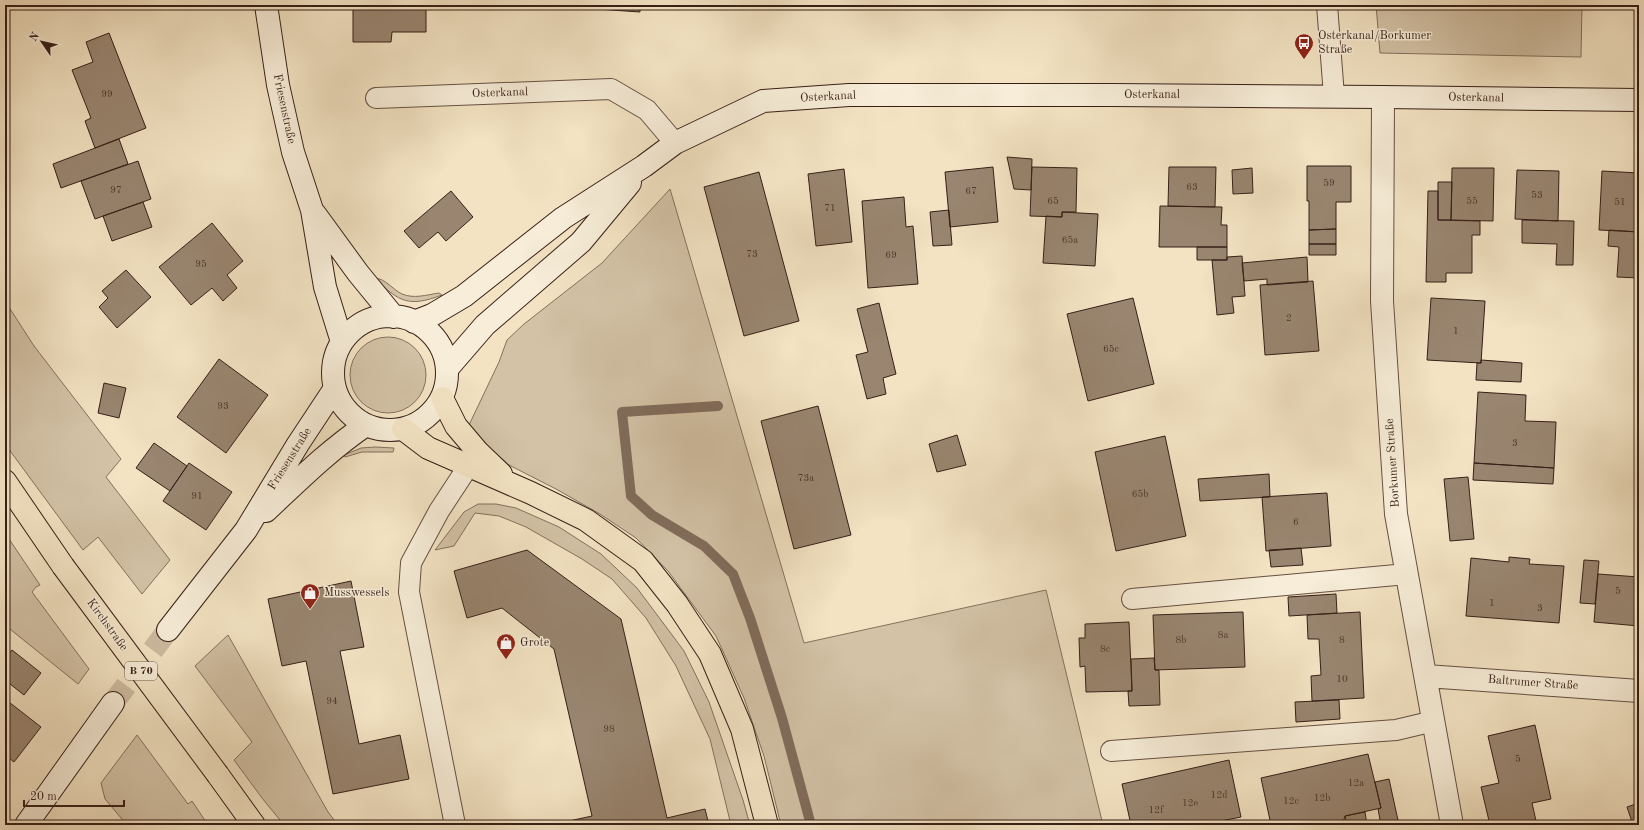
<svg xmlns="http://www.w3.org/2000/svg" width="1644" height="830" viewBox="0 0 1644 830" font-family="'Old Standard TT',serif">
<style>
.green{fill:#d3c2a6;stroke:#85705e}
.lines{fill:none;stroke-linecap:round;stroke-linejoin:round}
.stream{stroke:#816c5b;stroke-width:10}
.building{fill:#998570;stroke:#371f17}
.secondary-tunnel{stroke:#cdbca1;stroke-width:22;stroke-dasharray:22 11;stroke-linecap:butt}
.lane-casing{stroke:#665042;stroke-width:22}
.street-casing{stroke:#665042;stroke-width:24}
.secondary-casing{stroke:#371f17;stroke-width:24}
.primary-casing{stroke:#371f17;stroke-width:24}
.lane{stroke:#f7edd8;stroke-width:20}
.street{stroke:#f7edd8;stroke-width:22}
.secondary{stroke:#f7edd8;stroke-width:22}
.primary{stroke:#f3e3c3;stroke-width:22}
.primary-bridge-casing{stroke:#371f17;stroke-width:24;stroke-linecap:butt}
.primary-bridge{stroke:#f3e3c3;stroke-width:22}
.labels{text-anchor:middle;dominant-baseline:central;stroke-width:3;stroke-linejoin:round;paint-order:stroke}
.number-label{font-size:10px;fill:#50382d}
.shield{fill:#f7edd8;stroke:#715d51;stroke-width:1}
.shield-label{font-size:11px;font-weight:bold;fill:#371f17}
.poi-label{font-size:12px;fill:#371f17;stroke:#f7edd8;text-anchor:start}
.street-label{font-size:12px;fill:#371f17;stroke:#f7edd8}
</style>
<rect width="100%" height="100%" fill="#f3e3c3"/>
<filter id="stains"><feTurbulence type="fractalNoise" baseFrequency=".005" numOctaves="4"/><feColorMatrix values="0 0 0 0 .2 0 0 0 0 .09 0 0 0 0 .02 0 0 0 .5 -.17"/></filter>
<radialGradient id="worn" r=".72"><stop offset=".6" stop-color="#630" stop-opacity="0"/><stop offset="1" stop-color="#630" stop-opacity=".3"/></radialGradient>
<path class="green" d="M 1376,5 L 1582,5 L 1581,57 L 1380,53 Z
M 670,189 L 804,643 L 1046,590 L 1103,825 L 781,825 L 764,756 L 744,698 L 716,636 L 668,571 L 636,538 L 600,514 L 556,489 L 509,465 L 484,443 L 469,425 L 499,362 L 507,340 L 524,324 L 602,263 Z
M 375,278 C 386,279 392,289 402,294 C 414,299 426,295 439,293 L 442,295 C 410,307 399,303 375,278 Z
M 5,301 L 34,346 L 121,459 L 106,477 L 170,560 L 142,594 L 98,537 L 83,550 L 5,444 Z
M350 375a38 38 0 1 1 76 0a38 38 0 1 1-76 0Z
M 375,447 L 394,448 L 393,452 L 362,452 L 345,457 L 344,455 L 361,448 Z
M 478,504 L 496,504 L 516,508 L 559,527 L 601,554 L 637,588 L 684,651 L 709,702 L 743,800 L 750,825 L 731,825 L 710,739 L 676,666 L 646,618 L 612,579 L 582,559 L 526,527 L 499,516 L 475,513 L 454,546 L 435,550 L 464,512 Z
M 5,533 L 40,585 L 36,587 L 32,592 L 89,669 L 78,684 L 5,625 Z
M 228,635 L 328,812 L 338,825 L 284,825 L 262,798 L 234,760 L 252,742 L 195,666 Z
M 137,735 L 188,804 L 192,801 L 208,825 L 127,825 L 105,799 L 101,783 Z"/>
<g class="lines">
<path class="stream" d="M 718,406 L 622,412 L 631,496 L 652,515 L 704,546 L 733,574 L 750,618 L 782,718 L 811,825"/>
</g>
<path class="building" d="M 353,5 L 426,5 L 426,32 L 392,32 L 391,42 L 353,42 Z
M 597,5 L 640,5 L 640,12 L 597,9 Z
M 893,5 L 934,5 L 893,7 Z
M 109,33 L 146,128 L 95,148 L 85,121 L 91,118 L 72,70 L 93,62 L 86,42 Z
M 119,139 L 128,164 L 61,188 L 53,164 Z
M 1007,157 L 1032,159 L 1031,190 L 1014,189 Z
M 138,161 L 151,199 L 95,219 L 81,181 Z
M 1307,166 L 1351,166 L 1351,202 L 1336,202 L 1336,229 L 1309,230 L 1309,201 L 1307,201 Z
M 993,167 L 998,222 L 950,227 L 945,172 Z
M 1032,167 L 1077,168 L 1076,212 L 1062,212 L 1062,217 L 1030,216 Z
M 1169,167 L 1216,167 L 1215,207 L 1168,206 Z
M 1252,168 L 1253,193 L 1233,194 L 1232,170 Z
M 1452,168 L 1494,168 L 1493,221 L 1451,220 Z
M 844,169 L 852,242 L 816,246 L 808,174 Z
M 1517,170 L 1559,171 L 1558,221 L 1515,219 Z
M 1602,171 L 1639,173 L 1639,232 L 1599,230 Z
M 759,172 L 799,321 L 744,336 L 704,187 Z
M 1438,182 L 1452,182 L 1451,220 L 1438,220 Z
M 451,191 L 473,217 L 446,241 L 438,232 L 419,248 L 404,231 Z
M 1428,191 L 1438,191 L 1438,220 L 1480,221 L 1480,235 L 1472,235 L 1472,273 L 1446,273 L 1446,282 L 1426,282 Z
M 904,197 L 906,227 L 913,226 L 918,284 L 868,288 L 862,201 Z
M 143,202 L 152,227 L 112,241 L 103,216 Z
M 1160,206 L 1222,207 L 1221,225 L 1227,225 L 1227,247 L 1159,247 Z
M 949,210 L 952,245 L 933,246 L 930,212 Z
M 1062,212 L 1098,214 L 1095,266 L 1043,263 L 1046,216 L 1062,217 Z
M 1522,220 L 1574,221 L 1573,265 L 1556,265 L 1557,244 L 1522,243 Z
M 212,223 L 243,261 L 227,275 L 237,288 L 223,301 L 212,288 L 191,305 L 159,267 Z
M 1336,229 L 1336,244 L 1309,244 L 1309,230 Z
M 1609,230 L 1639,232 L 1639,278 L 1617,277 L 1619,247 L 1608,246 Z
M 1309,244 L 1336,244 L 1336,255 L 1309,255 Z
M 1197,247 L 1227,247 L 1227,260 L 1197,260 Z
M 1242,256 L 1245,296 L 1232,297 L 1234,313 L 1217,315 L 1212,260 L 1227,260 L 1227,257 Z
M 1307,257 L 1308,282 L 1267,285 L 1267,279 L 1244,281 L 1242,263 Z
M 126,270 L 151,297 L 117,328 L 99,307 L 108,298 L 102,291 Z
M 1313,281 L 1319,351 L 1265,355 L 1260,285 Z
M 1133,298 L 1154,384 L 1088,401 L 1067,314 Z
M 1431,298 L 1485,301 L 1481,363 L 1427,360 Z
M 879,303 L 896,374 L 883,378 L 886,394 L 867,399 L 856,355 L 868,352 L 857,309 Z
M 219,359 L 268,395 L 226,453 L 177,417 Z
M 1481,360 L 1522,363 L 1521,382 L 1476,380 L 1477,363 L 1481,363 Z
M 104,383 L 126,388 L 119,418 L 98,413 Z
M 1478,392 L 1526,395 L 1525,421 L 1556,422 L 1554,468 L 1474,463 Z
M 818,406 L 851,535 L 794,549 L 761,421 Z
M 957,435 L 966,465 L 937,472 L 929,444 Z
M 1165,436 L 1186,536 L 1116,551 L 1095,452 Z
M 154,443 L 187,466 L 170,491 L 136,468 Z
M 189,463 L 232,492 L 206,530 L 163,501 Z
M 1474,463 L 1554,468 L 1553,484 L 1473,480 Z
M 1269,474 L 1270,497 L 1200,501 L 1198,479 Z
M 1468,477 L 1474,539 L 1450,541 L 1444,479 Z
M 1327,493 L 1331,546 L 1266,551 L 1262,497 Z
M 1301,548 L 1303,565 L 1271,567 L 1269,550 Z
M 527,550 L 621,619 L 667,818 L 705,809 L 709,825 L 561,825 L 560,823 L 592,816 L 554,649 L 502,608 L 467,618 L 454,571 Z
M 1509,557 L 1530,559 L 1529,564 L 1564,566 L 1559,623 L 1466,616 L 1471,558 L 1509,562 Z
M 1584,560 L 1599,561 L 1595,604 L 1580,603 Z
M 1598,574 L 1639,577 L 1639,626 L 1594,622 Z
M 351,581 L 364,647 L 340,651 L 359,744 L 400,735 L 409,779 L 333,794 L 306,661 L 282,666 L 268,599 Z
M 1336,594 L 1337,613 L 1289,616 L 1288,597 Z
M 1243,612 L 1245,667 L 1155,670 L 1153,615 Z
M 1360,612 L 1364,698 L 1312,701 L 1311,676 L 1321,675 L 1319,639 L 1308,639 L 1307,615 Z
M 1129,622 L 1132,691 L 1086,692 L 1085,666 L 1080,667 L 1079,638 L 1085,638 L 1085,624 Z
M 12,650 L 41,673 L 24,695 L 5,680 L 5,659 Z
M 1154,658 L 1155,670 L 1159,670 L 1160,705 L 1129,706 L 1128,691 L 1132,691 L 1131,659 Z
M 5,699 L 41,727 L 14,762 L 5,755 Z
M 1339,700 L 1340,719 L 1296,722 L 1295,702 Z
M 1535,725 L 1551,799 L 1532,803 L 1537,825 L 1490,825 L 1481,787 L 1499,783 L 1488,736 Z
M 1368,754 L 1381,808 L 1345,816 L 1343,823 L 1335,825 L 1271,825 L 1261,778 Z
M 1229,760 L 1241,817 L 1216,822 L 1214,825 L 1131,825 L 1122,784 Z
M 1389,779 L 1399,825 L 1381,825 L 1378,809 L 1381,808 L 1375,782 Z
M 1639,803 L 1639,825 L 1633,825 L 1627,807 Z
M 1365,812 L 1367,825 L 1347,825 L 1345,816 Z"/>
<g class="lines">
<path class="secondary-tunnel" d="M 113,703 L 168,630"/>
<defs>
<path id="lane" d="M 1327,5 L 1334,96
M 376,98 L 611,89 L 647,110 L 675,143
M 1132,599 L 1407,574
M 1111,751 L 1396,730 L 1434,721
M 455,825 L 409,592 L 411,563 L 439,511 L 477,453"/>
<path id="street" d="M 1383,97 L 1382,301 L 1396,514 L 1452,825
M 1426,676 L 1639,691"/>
<path id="secondary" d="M 266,5 L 278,85 L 293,152 L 312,210 L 325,287 L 342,342
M 315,214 L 358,273 L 394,317
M333 373a57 57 0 1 1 114 0a57 57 0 1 1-114 0Z
M 414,322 L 432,315 L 464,296 L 563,218 L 644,166 L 675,143 L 763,101 L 849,95 L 1112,95 L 1383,97 L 1639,100
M 447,369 L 485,325 L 581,242 L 630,183
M 266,511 C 298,481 329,450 366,425
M 168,630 L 246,530 L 298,444 L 335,388
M 26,825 L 113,703"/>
<path id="primary" d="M 442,398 L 456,426 L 478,452 L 501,474
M 403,429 L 428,448 L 531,493 L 586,520 L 643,561 L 677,604 L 710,654 L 742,729 L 767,825
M 5,481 L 63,566
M 218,775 L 254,825"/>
</defs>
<use href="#lane" class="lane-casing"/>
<use href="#street" class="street-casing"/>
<use href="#secondary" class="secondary-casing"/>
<use href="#primary" class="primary-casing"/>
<use href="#lane" class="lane"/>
<use href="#street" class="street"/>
<use href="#secondary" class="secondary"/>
<use href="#primary" class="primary"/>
<defs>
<path id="primary-bridge" d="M 63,566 L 218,775"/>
</defs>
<use href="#primary-bridge" class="primary-bridge-casing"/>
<use href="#primary-bridge" class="primary-bridge"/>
</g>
<defs>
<symbol id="bus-pin" viewBox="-11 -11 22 30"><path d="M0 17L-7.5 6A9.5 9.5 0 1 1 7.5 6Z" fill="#8f2418" stroke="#f7edd8"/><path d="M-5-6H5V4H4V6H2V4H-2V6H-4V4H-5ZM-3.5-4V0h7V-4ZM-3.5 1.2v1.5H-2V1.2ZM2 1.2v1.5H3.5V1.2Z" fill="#fff"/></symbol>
<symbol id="shop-pin" viewBox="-11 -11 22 30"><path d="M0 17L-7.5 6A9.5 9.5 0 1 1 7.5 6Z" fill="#8f2418" stroke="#f7edd8"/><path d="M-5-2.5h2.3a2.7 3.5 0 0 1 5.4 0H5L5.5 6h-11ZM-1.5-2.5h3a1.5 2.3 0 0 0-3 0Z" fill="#fff"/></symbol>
</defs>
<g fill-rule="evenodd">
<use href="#bus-pin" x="1293" y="32" width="22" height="30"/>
<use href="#shop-pin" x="299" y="582" width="22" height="30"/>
<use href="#shop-pin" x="495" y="632" width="22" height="30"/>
</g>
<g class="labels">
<g class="number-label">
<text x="107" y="94">99</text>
<text x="1329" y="183">59</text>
<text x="1192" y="187">63</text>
<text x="116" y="190">97</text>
<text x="971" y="191">67</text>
<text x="1537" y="195">53</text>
<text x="1053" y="201">65</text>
<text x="1472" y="201">55</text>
<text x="1620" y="202">51</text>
<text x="830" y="208">71</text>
<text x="1070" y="240">65a</text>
<text x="752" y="254">73</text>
<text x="891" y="255">69</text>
<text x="201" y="264">95</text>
<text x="1289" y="318">2</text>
<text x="1456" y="331">1</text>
<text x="1111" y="349">65c</text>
<text x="223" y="406">93</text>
<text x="1515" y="443">3</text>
<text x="806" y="478">73a</text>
<text x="1140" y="494">65b</text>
<text x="197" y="496">91</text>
<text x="1296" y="522">6</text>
<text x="1618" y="591">5</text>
<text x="1492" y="603">1</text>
<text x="1540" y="608">3</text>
<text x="1223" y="635">8a</text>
<text x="1181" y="640">8b</text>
<text x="1342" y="640">8</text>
<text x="1105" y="649">8c</text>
<text x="1342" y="679">10</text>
<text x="332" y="701">94</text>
<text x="609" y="729">98</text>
<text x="1518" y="759">5</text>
<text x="1356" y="783">12a</text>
<text x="1219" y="795">12d</text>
<text x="1322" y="798">12b</text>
<text x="1291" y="801">12c</text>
<text x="1190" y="803">12e</text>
<text x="1156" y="810">12f</text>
</g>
<rect class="shield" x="125" y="662" width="32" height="18" rx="3"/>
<g class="shield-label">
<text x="141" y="671">B 70</text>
</g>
<g class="poi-label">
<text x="1318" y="36">Osterkanal/Borkumer<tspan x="1318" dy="14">Straße</tspan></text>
<text x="324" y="593">Musswessels</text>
<text x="520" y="643">Grote</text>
</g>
<g class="street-label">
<text transform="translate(500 93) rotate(-2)">Osterkanal</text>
<text x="1152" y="95">Osterkanal</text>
<text transform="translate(828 97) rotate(-3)">Osterkanal</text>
<text transform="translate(1476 98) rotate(1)">Osterkanal</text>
<text transform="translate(284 109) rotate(78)">Friesenstraße</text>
<text transform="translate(290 459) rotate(-58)">Friesenstraße</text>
<text transform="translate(1393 463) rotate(-94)">Borkumer Straße</text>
<text transform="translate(107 625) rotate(54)">Kirchstraße</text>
<text transform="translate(1533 683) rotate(4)">Baltrumer Straße</text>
</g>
</g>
<rect width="1644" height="830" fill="none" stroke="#f3e3c3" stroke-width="20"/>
<rect x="6" y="6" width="1632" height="818" fill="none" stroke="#371f17" stroke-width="2"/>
<rect x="10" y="10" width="1624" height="810" fill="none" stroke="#371f17"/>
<g transform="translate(42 42) rotate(304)" stroke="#f7edd8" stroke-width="3" paint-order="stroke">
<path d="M0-3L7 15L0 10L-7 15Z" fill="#371f17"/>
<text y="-6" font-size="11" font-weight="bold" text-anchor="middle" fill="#371f17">N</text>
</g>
<path d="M24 800v6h100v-6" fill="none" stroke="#371f17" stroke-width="2"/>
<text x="30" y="800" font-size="12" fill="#371f17" stroke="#f7edd8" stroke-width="3" paint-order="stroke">20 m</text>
<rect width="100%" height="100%" filter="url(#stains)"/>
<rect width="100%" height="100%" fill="url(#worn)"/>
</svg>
